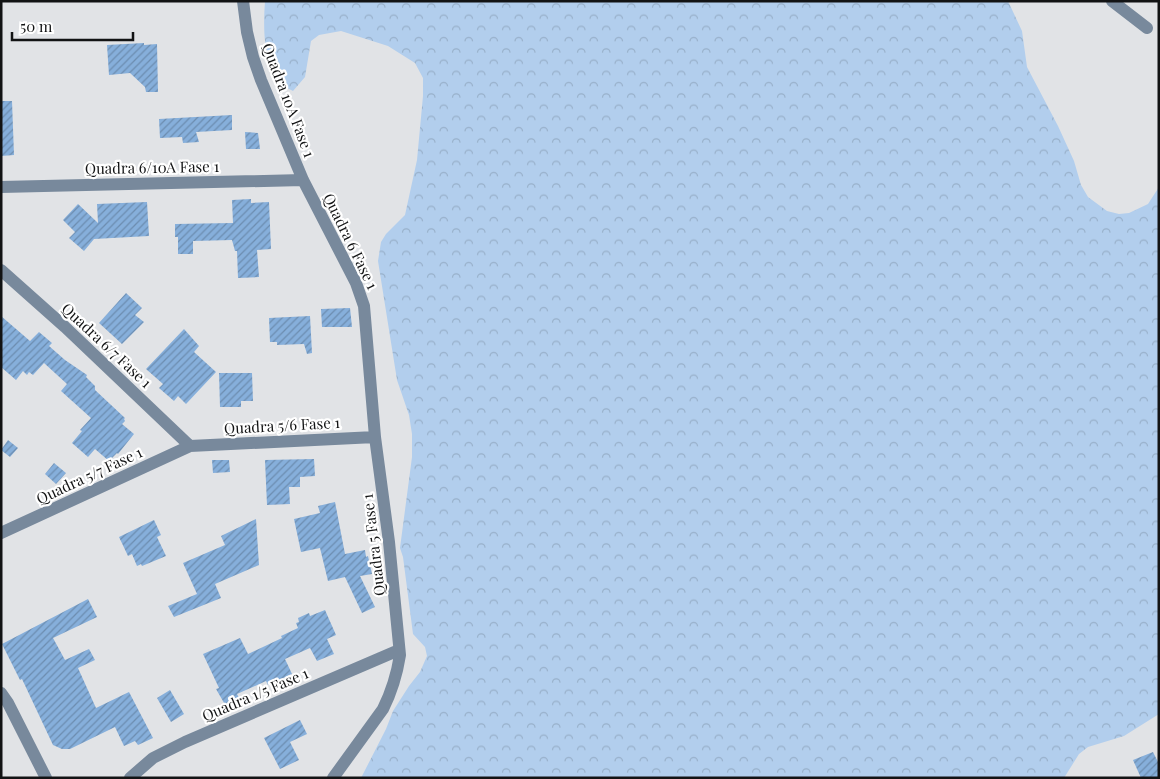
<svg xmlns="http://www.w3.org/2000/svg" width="1160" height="779" viewBox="0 0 1160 779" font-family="'Playfair Display',serif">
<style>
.forest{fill:url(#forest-crowns)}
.building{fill:url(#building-hatch)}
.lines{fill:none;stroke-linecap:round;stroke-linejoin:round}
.minor{stroke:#78899c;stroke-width:12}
.labels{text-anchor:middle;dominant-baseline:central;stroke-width:4.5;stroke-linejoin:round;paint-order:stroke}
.street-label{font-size:15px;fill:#121314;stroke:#fff}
</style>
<defs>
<pattern id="forest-crowns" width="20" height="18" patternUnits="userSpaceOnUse" patternTransform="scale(1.25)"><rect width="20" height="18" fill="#b2ceed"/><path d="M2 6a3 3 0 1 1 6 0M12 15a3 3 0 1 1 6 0" fill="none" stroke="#98b0ca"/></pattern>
<pattern id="building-hatch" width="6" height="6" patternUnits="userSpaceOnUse" patternTransform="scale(1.25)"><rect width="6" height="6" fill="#86afdb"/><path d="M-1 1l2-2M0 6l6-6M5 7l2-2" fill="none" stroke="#6c8db0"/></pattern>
</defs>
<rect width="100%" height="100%" fill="#e1e3e6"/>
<path class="forest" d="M 265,1 L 1008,1 L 1022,31 L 1027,67 L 1058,126 L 1074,161 L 1081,185 L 1088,197 L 1107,211 L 1119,214 L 1129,213 L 1148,204 L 1159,187 L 1159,714 L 1124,736 L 1088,747 L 1079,754 L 1064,778 L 361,778 L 386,729 L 393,711 L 409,686 L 420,672 L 427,656 L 425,647 L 413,634 L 403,557 L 400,548 L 412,457 L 412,434 L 409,415 L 397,380 L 378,261 L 381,242 L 386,234 L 405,215 L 417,160 L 423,96 L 423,78 L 415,63 L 388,46 L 341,31 L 319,35 L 311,41 L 305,77 L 293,91 C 262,76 263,31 265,1 Z"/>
<path class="building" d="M 144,43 L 144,45 L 157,44 L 158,92 L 146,92 L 145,87 L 130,73 L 109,75 L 107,45 Z
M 1,101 L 12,101 L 14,155 L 1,156 Z
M 232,115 L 232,130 L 196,132 L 199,142 L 183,143 L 182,137 L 160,138 L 159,119 Z
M 245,132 L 258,133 L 260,149 L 246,149 Z
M 251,199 L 251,203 L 269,202 L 271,249 L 257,250 L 259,277 L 238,278 L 237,251 L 235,251 L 232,240 L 193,241 L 193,254 L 178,254 L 178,237 L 175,237 L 175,224 L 233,223 L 232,200 Z
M 147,202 L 149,236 L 94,239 L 84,251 L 69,238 L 75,232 L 63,220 L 78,204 L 98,223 L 97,204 Z
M 126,293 L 142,308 L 135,315 L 144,322 L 122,344 L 99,323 Z
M 350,308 L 352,327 L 322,327 L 321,309 Z
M 1,316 L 30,341 L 39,332 L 52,343 L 49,346 L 65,360 L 87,375 L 86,377 L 95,386 L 95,390 L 125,418 L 124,419 L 125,421 L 122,424 L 134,434 L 118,454 L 117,453 L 109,461 L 95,449 L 88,457 L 72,443 L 82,431 L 80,430 L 91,418 L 61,391 L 67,384 L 44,363 L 33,375 L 29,372 L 27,375 L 23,371 L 16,380 L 1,367 Z
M 310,316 L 312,353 L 307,354 L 304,344 L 277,345 L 277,342 L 270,342 L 269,318 Z
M 184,329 L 199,346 L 194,352 L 216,372 L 186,404 L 178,396 L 174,401 L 159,388 L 163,384 L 146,369 Z
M 219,373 L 252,373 L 253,401 L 241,401 L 241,407 L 220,407 Z
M 8,440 L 18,448 L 10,457 L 1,450 Z
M 314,459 L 315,476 L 300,477 L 300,487 L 289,487 L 290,504 L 267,505 L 265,460 Z
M 212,460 L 229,460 L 230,472 L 213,473 Z
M 54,463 L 66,473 L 56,484 L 45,474 Z
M 335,502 L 345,554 L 365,550 L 366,557 L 368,556 L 372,574 L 360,576 L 375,607 L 362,613 L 345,577 L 328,581 L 320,548 L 301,552 L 294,519 L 320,513 L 318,506 Z
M 256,519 L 259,565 L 215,584 L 221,598 L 174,617 L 168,606 L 197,594 L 183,563 L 225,545 L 221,536 Z
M 154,520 L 161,535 L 157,537 L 166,556 L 142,566 L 141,564 L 137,566 L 132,554 L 128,556 L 119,537 Z
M 88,599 L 97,617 L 53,638 L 65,660 L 89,649 L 95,660 L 78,668 L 96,708 L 129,692 L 153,738 L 138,745 L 135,741 L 124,746 L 115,727 L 70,749 L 62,749 L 53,745 L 22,679 L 20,680 L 2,644 Z
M 325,610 L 336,635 L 327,639 L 334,654 L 317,661 L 310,648 L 285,659 L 292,674 L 268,685 L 266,681 L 237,694 L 241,702 L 227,708 L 216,689 L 219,688 L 203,654 L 240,638 L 248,654 L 282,638 L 281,636 L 298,628 L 296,623 L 299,622 L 298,618 L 309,613 L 310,616 Z
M 170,690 L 184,714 L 171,722 L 157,698 Z
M 300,720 L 307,734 L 290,742 L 299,760 L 280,769 L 264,738 Z
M 1153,752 L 1159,764 L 1159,778 L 1141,778 L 1133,760 Z"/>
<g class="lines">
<path class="minor" d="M 243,1 L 247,32 L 253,57 L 261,80 L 303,180 L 356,283 L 364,306 L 375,437 L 389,542 L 400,655 C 397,674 392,691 383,709 L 333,778
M 1112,1 L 1147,28
M 1,187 L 303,180
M 1,270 L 65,327 L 190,446
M 1,533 L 190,446 L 375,437
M 1,693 L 8,703 L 46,778
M 130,778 L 153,758 L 185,742 L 399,650"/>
</g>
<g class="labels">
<g class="street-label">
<text transform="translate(289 100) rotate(69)">Quadra 10A Fase 1</text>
<text transform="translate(152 167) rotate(-1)">Quadra 6/10A Fase 1</text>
<text transform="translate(351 241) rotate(64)">Quadra 6 Fase 1</text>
<text transform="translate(107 345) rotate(43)">Quadra 6/7 Fase 1</text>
<text transform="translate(282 425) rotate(-3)">Quadra 5/6 Fase 1</text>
<text transform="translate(89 475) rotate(-25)">Quadra 5/7 Fase 1</text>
<text transform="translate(373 545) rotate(-97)">Quadra 5 Fase 1</text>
<text transform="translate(255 694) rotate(-23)">Quadra 1/5 Fase 1</text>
</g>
</g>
<rect width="1160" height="779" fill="none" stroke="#121314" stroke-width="5"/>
<path d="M12 32v8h121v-8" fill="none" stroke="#121314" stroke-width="2.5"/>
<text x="20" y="32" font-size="15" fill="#121314" stroke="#ffffff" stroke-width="4" paint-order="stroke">50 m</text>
</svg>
